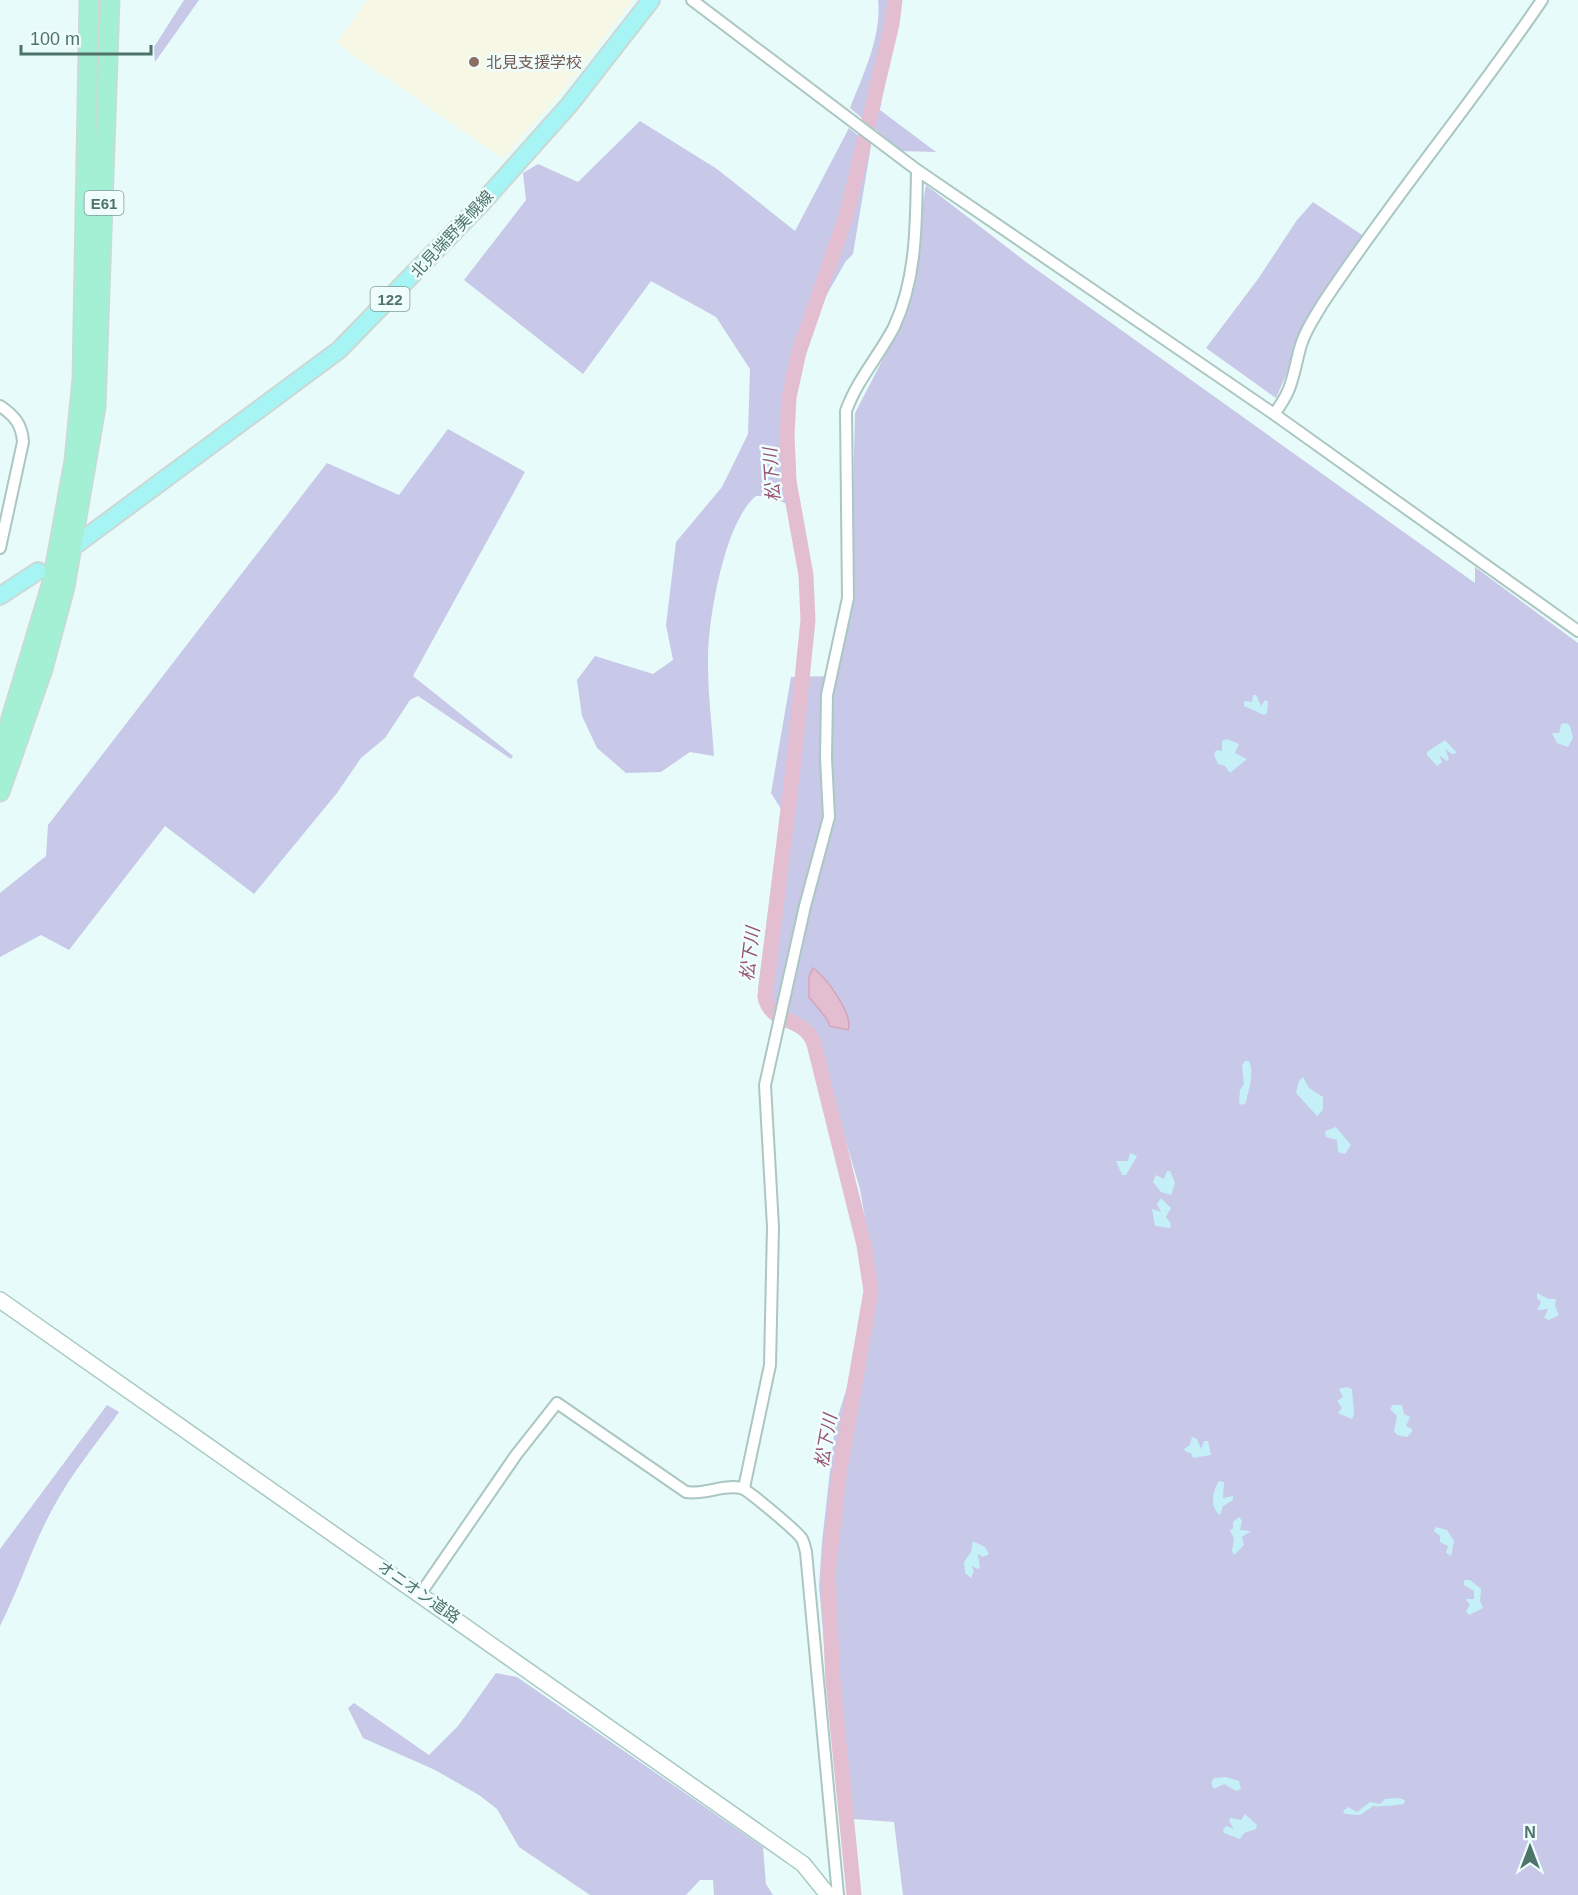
<svg xmlns="http://www.w3.org/2000/svg" width="1578" height="1895" viewBox="0 0 1578 1895" font-family="Helvetica,'Noto Sans JP',sans-serif">
<style>
.education{fill:#f7f7e5}
.green{fill:#c8c8e8}
.sand{fill:#c6f0f7}
.water{fill:#e3bed0;stroke:#d4a5bb;stroke-width:1.5}
.lines{fill:none;stroke-linecap:round;stroke-linejoin:round}
.river{stroke:#e3bed0;stroke-width:15}
.street-casing{stroke:#aac7c2;stroke-width:14}
.secondary-casing{stroke:#a8cac3;stroke-width:18}
.primary-casing{stroke:#cdd8d5;stroke-width:20}
.highway-casing{stroke:#cdd8d5;stroke-width:21}
.street{stroke:#fff;stroke-width:10}
.secondary{stroke:#fff;stroke-width:15}
.primary{stroke:#a6f4f4;stroke-width:16}
.highway{stroke:#a4f0d5;stroke-width:18}
.education-dot{fill:#8d6e63;stroke:#effefd;stroke-width:2}
.labels{text-anchor:middle;dominant-baseline:central;stroke-width:5;stroke-linejoin:round;paint-order:stroke}
.shield{fill:#effefd;stroke:#7e9d95;stroke-width:1.5}
.shield-label{font-size:15px;font-weight:bold;fill:#4e7369}
.education-label{font-size:16px;fill:#785e54;stroke:#effefd;text-anchor:start}
.street-label{font-size:16px;fill:#4e7369;stroke:#effefd}
.water-label{font-size:18px;font-style:italic;fill:#995373;stroke:#effefd}
</style>
<rect width="100%" height="100%" fill="#e8fbfb"/>
<path class="education" d="M 367,0 L 633,0 L 571,81 L 503,159 L 336,43 Z"/>
<path class="green" d="M 184,0 L 199,0 L 155,62 L 154,47 Z
M 878,0 L 899,0 L 880,110 L 936,152 L 901,151 L 850,108 C 863,75 882,36 878,0 Z
M 640,121 L 717,169 L 795,231 L 849,128 L 871,146 L 853,254 L 846,261 L 818,310 L 793,372 L 790,505 L 767,496 L 756,496 C 724,522 707,623 708,664 C 708,694 712,725 714,756 L 690,752 L 661,772 L 626,773 L 597,748 L 582,716 L 577,680 L 595,656 L 653,674 L 673,660 L 666,625 L 676,542 L 722,487 L 748,434 L 750,369 L 716,317 L 651,281 L 583,374 L 464,280 L 526,200 L 523,173 L 538,164 L 578,182 Z
M 926,185 L 1026,262 L 1475,583 L 1475,567 L 1578,643 L 1578,1895 L 903,1895 L 894,1822 L 840,1818 L 819,1587 L 822,1542 L 835,1426 L 877,1290 L 860,1189 L 811,1025 L 766,1014 L 758,989 L 781,809 L 771,793 L 791,677 L 833,676 L 851,571 L 855,413 L 900,326 L 916,281 L 922,208 Z
M 1313,202 L 1365,237 L 1290,366 L 1276,398 L 1206,348 L 1258,279 L 1297,220 Z
M 448,429 L 525,472 L 413,676 L 513,756 L 511,759 L 418,696 L 410,700 L 385,738 L 361,758 L 337,793 L 254,894 L 165,826 L 69,950 L 41,935 L 0,957 L 0,893 L 46,856 L 48,825 L 327,463 L 399,495 Z
M 107,1405 L 119,1412 C 97,1443 71,1474 53,1508 C 32,1546 20,1587 0,1626 L 0,1549 Z
M 496,1673 L 517,1677 L 763,1847 L 766,1884 L 773,1895 L 714,1895 L 713,1880 L 700,1880 L 686,1895 L 590,1895 L 519,1847 L 497,1809 L 479,1795 L 435,1770 L 363,1738 L 348,1708 L 354,1703 L 429,1755 L 458,1726 Z"/>
<path class="sand" d="M 1253,695 L 1256,695 L 1261,706 L 1265,700 L 1268,702 L 1267,713 L 1264,715 L 1244,706 L 1244,701 L 1252,702 Z
M 1567,723 L 1570,726 L 1573,738 L 1568,747 L 1557,743 L 1552,733 L 1559,733 L 1561,724 Z
M 1227,739 L 1239,744 L 1235,753 L 1247,759 L 1230,773 L 1225,766 L 1218,764 L 1214,755 L 1216,750 L 1222,751 L 1222,741 Z
M 1445,740 L 1457,753 L 1452,754 L 1445,749 L 1449,759 L 1447,761 L 1439,755 L 1442,762 L 1437,766 L 1427,755 L 1427,752 Z
M 1245,1061 L 1249,1061 C 1255,1075 1248,1089 1246,1103 L 1242,1105 L 1239,1103 L 1240,1090 L 1244,1084 L 1242,1065 Z
M 1303,1077 L 1309,1088 L 1323,1097 L 1323,1110 L 1317,1116 L 1296,1093 L 1299,1081 Z
M 1336,1127 L 1351,1145 L 1345,1154 L 1338,1152 L 1337,1140 L 1326,1137 L 1325,1131 Z
M 1130,1153 L 1137,1156 L 1126,1175 L 1122,1175 L 1116,1161 L 1128,1161 Z
M 1167,1171 L 1170,1171 L 1175,1183 L 1171,1195 L 1161,1192 L 1153,1182 L 1156,1175 L 1164,1179 Z
M 1161,1198 L 1171,1208 L 1166,1217 L 1171,1224 L 1170,1228 L 1155,1226 L 1152,1209 L 1161,1212 L 1157,1204 Z
M 1537,1293 L 1549,1299 L 1556,1299 L 1555,1306 L 1559,1315 L 1549,1320 L 1544,1318 L 1548,1309 L 1537,1310 L 1541,1302 L 1537,1298 Z
M 1347,1387 L 1352,1389 L 1354,1414 L 1352,1419 L 1338,1413 L 1342,1408 L 1337,1401 L 1343,1397 L 1339,1389 Z
M 1393,1405 L 1402,1405 L 1404,1414 L 1410,1417 L 1406,1426 L 1412,1429 L 1412,1432 L 1407,1437 L 1397,1435 L 1394,1431 L 1397,1416 L 1390,1409 Z
M 1192,1437 L 1197,1439 L 1201,1449 L 1204,1441 L 1208,1441 L 1211,1455 L 1193,1458 L 1191,1453 L 1186,1452 L 1184,1449 L 1190,1445 Z
M 1219,1481 L 1224,1482 L 1223,1498 L 1233,1496 L 1233,1500 L 1223,1506 L 1220,1515 C 1209,1506 1213,1491 1219,1481 Z
M 1239,1517 L 1242,1521 L 1240,1530 L 1251,1531 L 1242,1537 L 1244,1545 L 1234,1555 L 1232,1551 L 1234,1538 L 1230,1531 L 1233,1528 L 1233,1522 Z
M 1436,1527 L 1447,1530 L 1454,1541 L 1451,1556 L 1446,1553 L 1448,1546 L 1440,1542 L 1440,1536 L 1434,1531 Z
M 973,1541 L 985,1547 L 989,1554 L 983,1557 L 978,1554 L 980,1568 L 978,1569 L 971,1566 L 974,1571 L 971,1578 L 965,1573 L 964,1562 L 971,1552 Z
M 1464,1580 L 1470,1580 L 1481,1589 L 1480,1601 L 1483,1608 L 1469,1615 L 1466,1611 L 1470,1605 L 1466,1599 L 1474,1599 L 1474,1591 L 1464,1585 Z
M 1226,1777 L 1239,1781 L 1241,1789 L 1236,1791 L 1224,1784 L 1214,1789 L 1211,1783 L 1214,1778 Z
M 1399,1798 L 1405,1800 L 1404,1804 C 1400,1805 1376,1807 1373,1806 L 1360,1815 L 1345,1814 L 1343,1811 L 1348,1807 L 1357,1812 L 1370,1802 L 1380,1804 L 1385,1799 Z
M 1245,1814 L 1257,1825 L 1256,1829 L 1244,1833 L 1240,1839 L 1224,1833 L 1223,1829 L 1227,1826 L 1234,1829 L 1229,1821 L 1230,1818 L 1241,1820 Z"/>
<path class="water" d="M 813,968 C 826,977 854,1015 848,1030 L 830,1026 L 827,1019 L 809,997 L 809,977 Z"/>
<g class="lines">
<path class="river" d="M 854,1895 L 833,1682 L 828,1574 L 839,1476 L 871,1291 L 864,1245 L 814,1044 C 804,1015 771,1026 765,997 L 793,769 L 808,620 L 806,575 L 789,481 L 787,435 L 789,397 L 799,352 L 847,213 L 892,24 L 895,0"/>
<defs>
<path id="street" d="M 692,0 L 917,170 L 1274,414 L 1578,631
M 0,406 C 15,416 22,425 23,442 L 0,548
M 1274,414 C 1292,390 1292,380 1299,352 C 1303,334 1314,318 1323,303 C 1392,199 1472,103 1542,0
M 744,1488 L 770,1365 L 773,1227 L 765,1085 L 805,906 L 829,817 L 826,758 L 827,695 L 848,598 L 846,411 C 857,380 879,356 894,327 C 917,278 916,223 917,170
M 421,1593 L 516,1455 L 557,1403 L 686,1492 C 705,1495 723,1484 741,1488 C 747,1489 798,1532 802,1539 C 804,1543 805,1548 806,1552 L 838,1895"/>
<path id="secondary" d="M 0,1300 L 803,1864 L 828,1895"/>
<path id="primary" d="M 77,544 L 339,350 L 481,204 L 570,104 L 651,0
M 0,596 L 38,571"/>
<path id="highway" d="M 0,755 L 52,582 L 74,461 L 82,379 L 89,0
M 0,792 L 43,669 L 65,587 L 96,407 L 110,0"/>
</defs>
<use href="#street" class="street-casing"/>
<use href="#secondary" class="secondary-casing"/>
<use href="#primary" class="primary-casing"/>
<use href="#highway" class="highway-casing"/>
<use href="#street" class="street"/>
<use href="#secondary" class="secondary"/>
<use href="#primary" class="primary"/>
<use href="#highway" class="highway"/>
</g>
<circle class="education-dot" cx="474" cy="62" r="6"/>
<g class="labels">
<g class="shield">
<rect x="84.5" y="191" width="39" height="24" rx="4.5"/>
<rect x="370.5" y="287" width="39" height="24" rx="4.5"/>
</g>
<g class="shield-label">
<text x="104" y="203">E61</text>
<text x="390" y="299">122</text>
</g>
<g class="education-label">
<text x="486" y="62">北見支援学校</text>
</g>
<g class="street-label">
<text transform="translate(452 234) rotate(-47)">北見端野美幌線</text>
<text transform="translate(419 1592) rotate(35)">オニオン道路</text>
</g>
<g class="water-label">
<text transform="translate(772 475) rotate(-94)">松下川</text>
<text transform="translate(750 954) rotate(-83)">松下川</text>
<text transform="translate(826 1441) rotate(-80)">松下川</text>
</g>
</g>
<g transform="translate(1530 1847)" stroke="#effefd" stroke-width="4.5" paint-order="stroke">
<path d="M0-4.5L10 22L0 15L-10 22Z" fill="#4e7369"/>
<text y="-9" font-size="16" font-weight="bold" text-anchor="middle" fill="#4e7369">N</text>
</g>
<path d="M21 45v9h130v-9" fill="none" stroke="#4e7369" stroke-width="3"/>
<text x="30" y="45" font-size="18" fill="#4e7369" stroke="#effefd" stroke-width="4.5" paint-order="stroke">100 m</text>
</svg>
